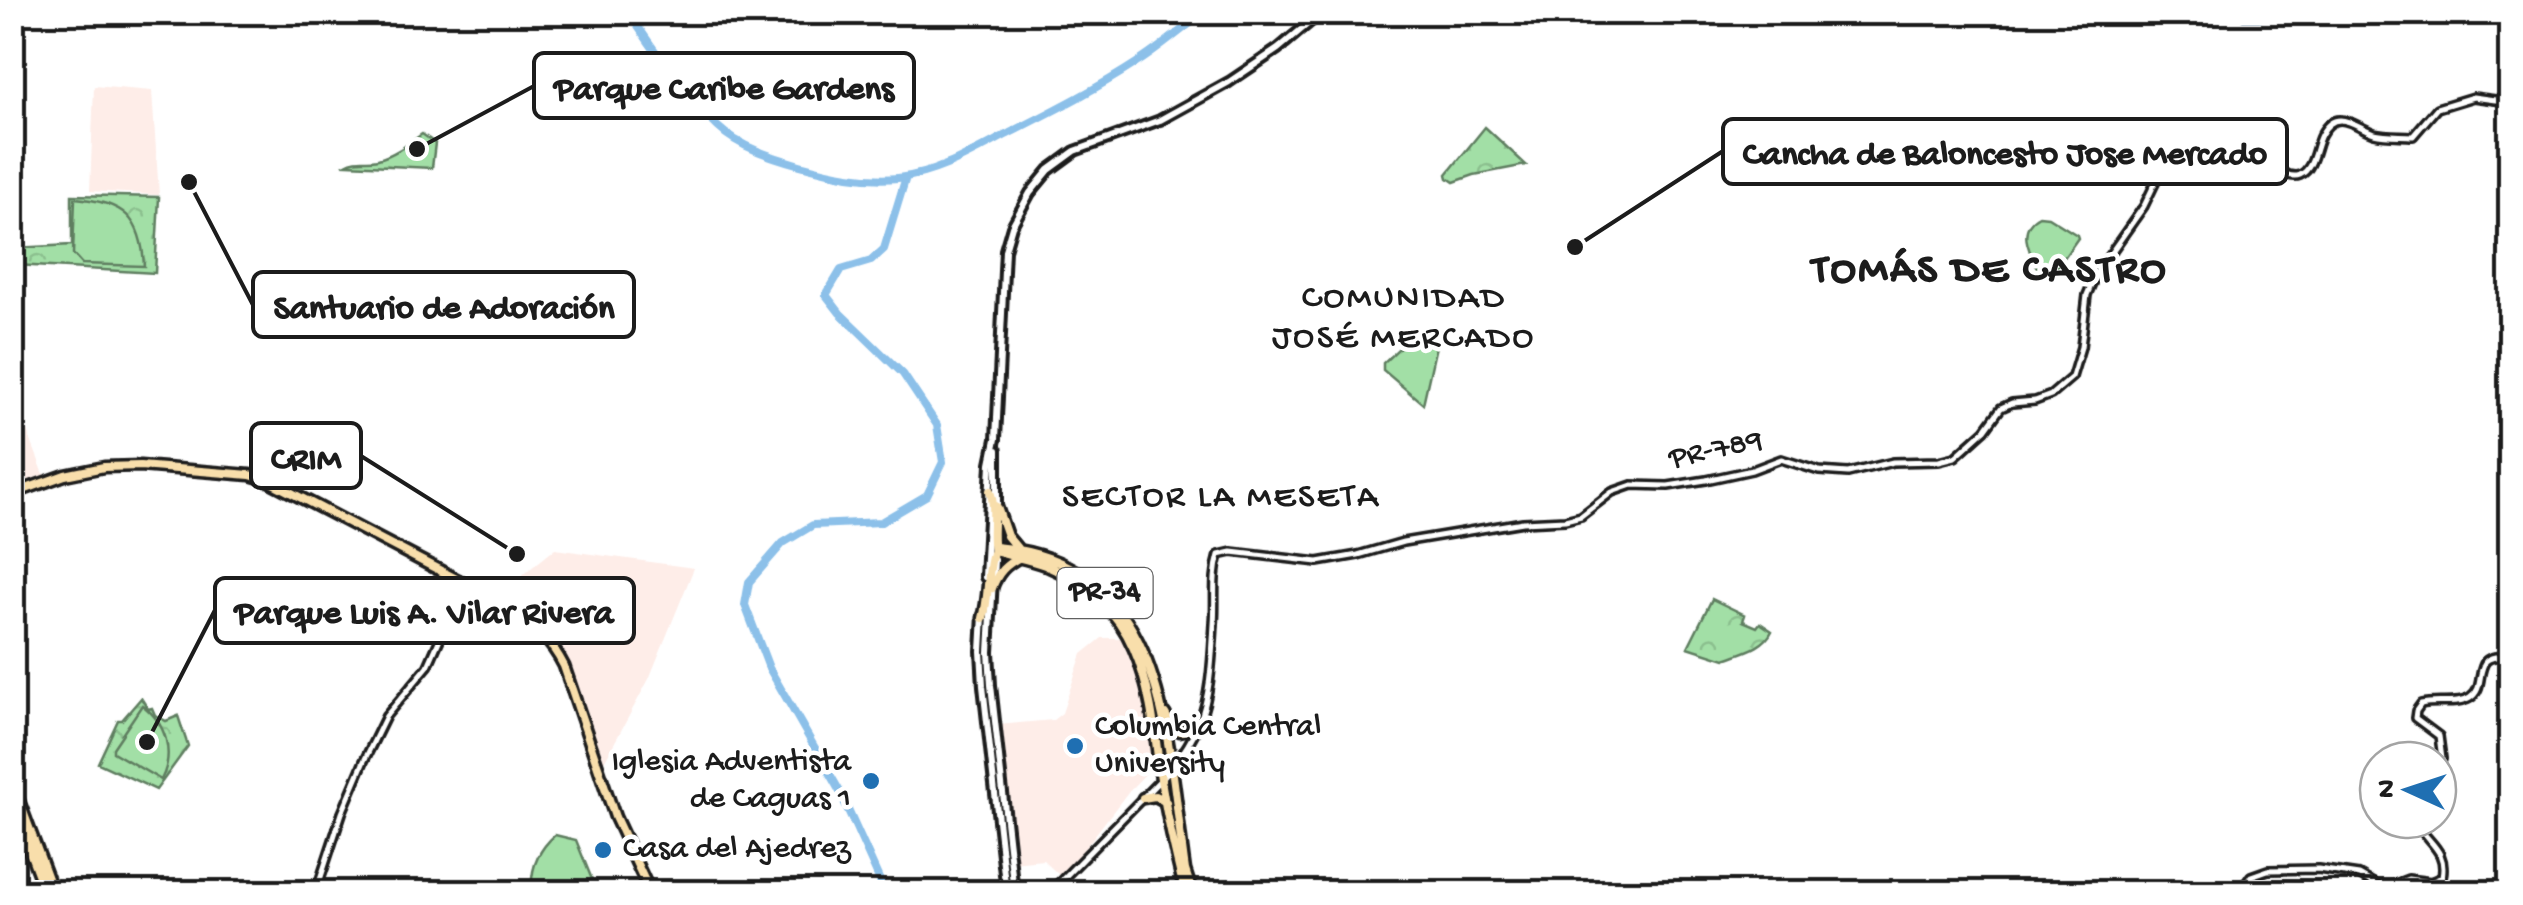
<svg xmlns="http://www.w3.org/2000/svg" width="2523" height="905" viewBox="0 0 2523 905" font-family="'Gochi Hand',sans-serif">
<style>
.built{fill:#feede8}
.park{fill:url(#park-crowns);stroke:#5f7e61;stroke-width:2.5}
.pitch{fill:#a2dfa6;stroke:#5f7e61;stroke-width:2.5}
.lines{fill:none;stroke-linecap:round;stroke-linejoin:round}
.stream{stroke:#5f7e97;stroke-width:2.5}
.river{stroke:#8cc0e9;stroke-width:8}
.tertiary-casing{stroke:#1c1c1c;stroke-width:12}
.secondary-casing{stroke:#1c1c1c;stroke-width:14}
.primary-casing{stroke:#1c1c1c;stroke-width:15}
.tertiary{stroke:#fff;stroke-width:5}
.secondary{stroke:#fff;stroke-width:6}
.primary{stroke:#f8deab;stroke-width:8}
.poi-dot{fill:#1f6fb2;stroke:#fff;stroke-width:4}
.labels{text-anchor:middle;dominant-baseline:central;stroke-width:9;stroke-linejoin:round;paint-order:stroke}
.shield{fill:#fff;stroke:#606060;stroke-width:2.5}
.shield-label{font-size:30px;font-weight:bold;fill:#1c1c1c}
.street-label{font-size:32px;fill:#1c1c1c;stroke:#fff}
.poi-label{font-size:32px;fill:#1c1c1c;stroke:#fff;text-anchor:start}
.neighbourhood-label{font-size:35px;letter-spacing:2.5px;fill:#1c1c1c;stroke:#fff}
.district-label{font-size:42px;font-weight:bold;letter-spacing:2.5px;fill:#1c1c1c;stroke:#fff}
.leader{fill:none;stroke:#1c1c1c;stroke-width:4}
.callout-dot{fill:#1c1c1c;stroke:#fff;stroke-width:4}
.callout{fill:#fff;stroke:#1c1c1c;stroke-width:4}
.callout-label{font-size:35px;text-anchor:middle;font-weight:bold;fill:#1c1c1c}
</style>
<defs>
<pattern id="park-crowns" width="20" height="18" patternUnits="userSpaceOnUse" patternTransform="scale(2.5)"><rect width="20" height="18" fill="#a2dfa6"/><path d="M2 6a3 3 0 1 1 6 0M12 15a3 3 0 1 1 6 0" fill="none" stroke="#8bbf8e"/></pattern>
</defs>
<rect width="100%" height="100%" fill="#fff"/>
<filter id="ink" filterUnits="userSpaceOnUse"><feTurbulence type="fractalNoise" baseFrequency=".01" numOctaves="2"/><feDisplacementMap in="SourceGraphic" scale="20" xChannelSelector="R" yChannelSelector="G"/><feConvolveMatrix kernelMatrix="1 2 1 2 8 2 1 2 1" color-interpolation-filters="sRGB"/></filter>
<g filter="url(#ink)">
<path class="built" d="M 94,86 L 152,91 L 159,195 L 90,191 Z
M 12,391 L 45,477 L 13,489 L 12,489 Z
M 555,549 L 694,568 L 649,679 L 604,762 L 564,653 L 511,584 Z
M 1102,638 L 1120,638 L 1131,652 L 1149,726 L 1154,765 L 1128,792 L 1078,857 L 1059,875 L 1043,860 L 1012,863 L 997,725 L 1053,720 L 1062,713 L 1082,654 Z"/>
<path class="park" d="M 1485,127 L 1526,165 L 1474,175 L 1454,182 L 1448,178 L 1447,174 Z
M 422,134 L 435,143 L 432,168 L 346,164 C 358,157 366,162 378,159 C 394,155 408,144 422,134 Z
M 72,195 L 159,197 L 155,273 L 16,265 L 14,248 L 72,245 Z
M 1712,599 L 1745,615 L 1743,621 L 1757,627 L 1760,623 L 1772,631 C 1764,648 1743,652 1725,659 L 1688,647 Z
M 141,698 L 148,709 L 152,708 L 155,715 L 166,721 L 178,716 L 188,746 L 156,790 L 98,763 L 118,720 L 122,720 Z"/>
<path class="pitch" d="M 75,198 C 123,202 142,217 144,266 L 82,264 L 73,254 Z
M 2039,216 L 2048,217 L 2077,235 L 2078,238 L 2049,279 L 2041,276 C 2032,256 2014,229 2039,216 Z
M 1416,332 L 1438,337 L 1423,404 L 1383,370 L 1383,363 Z
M 142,705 C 166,723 175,753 161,780 L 113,752 L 113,748 Z
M 555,835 L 576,840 L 595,887 L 587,892 L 532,892 C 530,869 537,851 555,835 Z"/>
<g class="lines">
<path class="stream" d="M 2231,12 L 2243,20 L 2288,20 L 2294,12"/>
<path class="river" d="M 628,12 C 655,51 683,94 718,127 C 739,147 772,157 800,165 C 833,174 864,181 898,178 C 936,174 970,154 1004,136 C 1049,113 1095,90 1138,62 C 1162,47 1182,28 1206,12
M 885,892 L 839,790 L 769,668 L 745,605 L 749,582 L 783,543 L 813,525 L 881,522 L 927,495 L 943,462 L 937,425 L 903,374 L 840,313 L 826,295 L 841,270 L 871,261 L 884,249 L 906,177"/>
<defs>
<path id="tertiary" d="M 2438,767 L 2442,759 L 2439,736 L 2415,718 L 2416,711 L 2421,704 C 2436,700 2457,706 2470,698 C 2484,689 2477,672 2486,661 C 2491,656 2504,656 2510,655
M 316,892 L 342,813 L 364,761 L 386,716 L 428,666 L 464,584
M 1050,892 L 1171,769 C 1182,755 1192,740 1199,723 C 1211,694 1212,656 1214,624 C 1216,600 1212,578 1219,555 L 1232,552 L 1318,562 L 1358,555 L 1403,542 L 1523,522 L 1565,520 L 1581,516 L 1612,492 L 1632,485 L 1668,486 L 1706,480 L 1752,470 L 1781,459 L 1819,471 L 1848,473 L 1893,462 L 1939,461 L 1955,457 L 1985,430 L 2001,408 L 2012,403 L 2035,401 L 2051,395 L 2072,377 L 2081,347 L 2087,295 L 2096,274 L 2144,206 L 2173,146 C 2198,144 2242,152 2264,163 C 2274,167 2289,180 2300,175 C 2314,169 2315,146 2321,135 C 2336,106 2356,127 2374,133 C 2386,136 2401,135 2413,136 L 2437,108 L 2473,97 L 2510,102
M 2240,892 L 2251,876 L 2268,870 L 2318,869 L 2359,875 L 2380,887 L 2390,886 L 2408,879 L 2431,882 L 2442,877 C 2448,849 2426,843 2415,820"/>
<path id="secondary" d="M 997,450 L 997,508
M 994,560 L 989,652 L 991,685 L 1014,892
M 985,577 L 991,463 L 996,439 L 1005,250 L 1012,226 L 1030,193 L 1049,170 L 1075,151 L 1160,120 L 1229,82 L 1278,49 L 1322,12
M 983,615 L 981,651 L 983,686 L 1006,892"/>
<path id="primary" d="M 990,491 C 997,510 990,531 994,551 C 1011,556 1029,559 1045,565 C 1141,605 1149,682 1160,773 C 1166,813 1175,853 1185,892
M 12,494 L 65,475 L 104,467 L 140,466 L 250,475 L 267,480 L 506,605 C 531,621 551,640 564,666 L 615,817 L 650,892
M 997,507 L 1007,536 L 1017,548
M 992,588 C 998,572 1005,565 1020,557
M 483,599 L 516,617 L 530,629
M 983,618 C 990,594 986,569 995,547 C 1169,561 1166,738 1185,870 L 1192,892
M 1165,714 L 1171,725 L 1180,731 L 1193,728 L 1200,722
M 12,782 L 53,892
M 1143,798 L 1155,796 L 1166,802
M 12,804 L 45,892"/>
</defs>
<use href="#tertiary" class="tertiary-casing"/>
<use href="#secondary" class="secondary-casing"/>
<use href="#primary" class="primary-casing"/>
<use href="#tertiary" class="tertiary"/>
<use href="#secondary" class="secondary"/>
<use href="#primary" class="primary"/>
</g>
</g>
<g class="poi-dot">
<circle cx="1075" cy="746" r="10"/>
<circle cx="871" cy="781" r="10"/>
<circle cx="603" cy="850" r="10"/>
</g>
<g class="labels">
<rect class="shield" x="1057.5" y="568" width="95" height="50" rx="8"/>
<g class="shield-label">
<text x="1105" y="593">PR-34</text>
</g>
<g class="street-label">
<text transform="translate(1716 451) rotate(-12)">PR-789</text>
</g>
<g class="poi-label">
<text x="1095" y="728">Columbia Central<tspan x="1095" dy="37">University</tspan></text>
<text x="851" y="763" text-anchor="end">Iglesia Adventista<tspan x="851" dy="37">de Caguas 1</tspan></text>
<text x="623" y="850">Casa del Ajedrez</text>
</g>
<g class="neighbourhood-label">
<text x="1404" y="299">COMUNIDAD<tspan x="1404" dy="40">JOSÉ MERCADO</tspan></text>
<text x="1221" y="498">SECTOR LA MESETA</text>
</g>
<g class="district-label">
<text x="1990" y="272">TOMÁS DE CASTRO</text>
</g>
</g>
<path class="leader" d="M417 149L534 86M1575 247L1723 151M189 182L253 305M517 554L361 456M147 742L215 610"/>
<g class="callout-dot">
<circle cx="417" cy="149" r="10"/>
<circle cx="1575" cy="247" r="10"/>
<circle cx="189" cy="182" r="10"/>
<circle cx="517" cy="554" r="10"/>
<circle cx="147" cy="742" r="10"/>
</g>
<g class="callout">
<rect x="534" y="53" width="380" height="65" rx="10"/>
<rect x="1723" y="119" width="564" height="65" rx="10"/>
<rect x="253" y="272" width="381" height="65" rx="10"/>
<rect x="251" y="423" width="110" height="65" rx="10"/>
<rect x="215" y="578" width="419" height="65" rx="10"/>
</g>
<g class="callout-label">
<text x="724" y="98">Parque Caribe Gardens</text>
<text x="2005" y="163">Cancha de Baloncesto Jose Mercado</text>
<text x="444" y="317">Santuario de Adoración</text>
<text x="306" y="468">CRIM</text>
<text x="424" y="622">Parque Luis A. Vilar Rivera</text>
</g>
<rect width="2523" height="905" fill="none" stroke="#fff" stroke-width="50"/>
<rect x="25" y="25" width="2473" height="855" fill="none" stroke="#1c1c1c" stroke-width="4" filter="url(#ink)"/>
<g transform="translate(2408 790) rotate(273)"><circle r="48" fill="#ffffff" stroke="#a4a4a4" stroke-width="2.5"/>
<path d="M0-8L18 38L0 25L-18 38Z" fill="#1f6fb2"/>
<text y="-15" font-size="28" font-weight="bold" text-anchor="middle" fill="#1c1c1c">N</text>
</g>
</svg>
